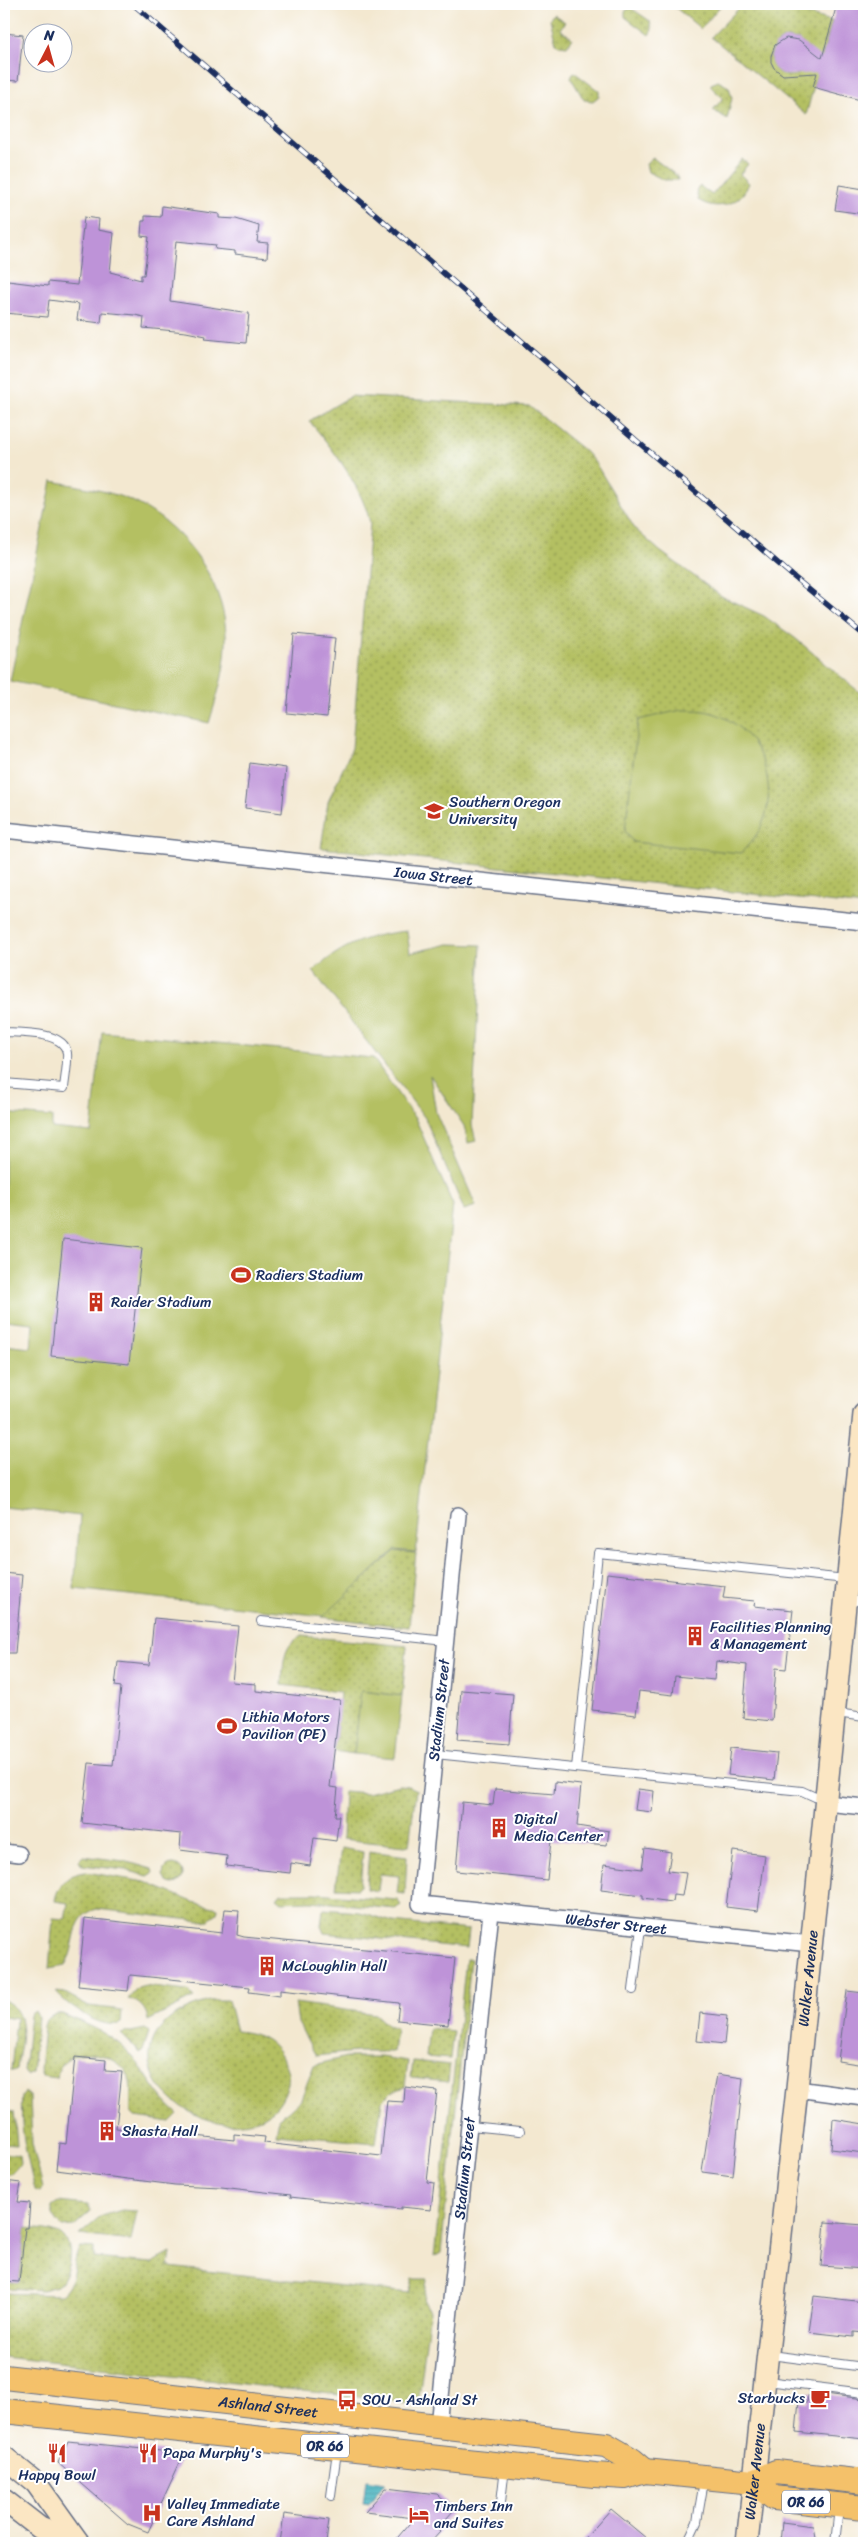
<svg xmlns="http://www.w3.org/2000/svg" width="868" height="2547" viewBox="0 0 868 2547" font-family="Sriracha,sans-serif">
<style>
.grass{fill:url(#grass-dots);stroke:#687860;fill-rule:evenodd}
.pitch{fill:#b4c062;stroke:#687860}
.water{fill:url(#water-rules);stroke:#30728f}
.building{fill:#be93d8}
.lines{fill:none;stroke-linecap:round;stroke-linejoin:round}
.lane-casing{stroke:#677086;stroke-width:10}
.street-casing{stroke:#677086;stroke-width:18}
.secondary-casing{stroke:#677086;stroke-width:24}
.primary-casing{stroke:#677086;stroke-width:26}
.lane{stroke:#fff;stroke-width:8}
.street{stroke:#fff;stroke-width:15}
.secondary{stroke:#fbe6c3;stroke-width:21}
.primary{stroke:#f4c16a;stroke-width:24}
.rail-casing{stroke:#1b2f5e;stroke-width:5.5}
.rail{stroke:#fff;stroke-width:4;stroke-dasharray:11;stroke-linecap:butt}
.labels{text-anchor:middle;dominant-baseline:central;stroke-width:4;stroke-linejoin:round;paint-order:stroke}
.shield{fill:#fff;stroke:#5f6d8e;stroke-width:1}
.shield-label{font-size:14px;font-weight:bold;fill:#1b2f5e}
.poi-label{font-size:15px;fill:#1b2f5e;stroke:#fff;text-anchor:start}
.street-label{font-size:15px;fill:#1b2f5e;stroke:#fff}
</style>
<defs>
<pattern id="grass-dots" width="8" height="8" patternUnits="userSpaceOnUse" patternTransform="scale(1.25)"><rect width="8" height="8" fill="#b4c062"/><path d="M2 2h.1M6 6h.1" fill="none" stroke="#929c54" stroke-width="1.8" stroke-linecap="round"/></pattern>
<pattern id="water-rules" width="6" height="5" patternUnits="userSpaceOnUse" patternTransform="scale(1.25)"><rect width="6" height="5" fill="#45b4c0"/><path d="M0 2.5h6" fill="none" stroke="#39939f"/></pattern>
</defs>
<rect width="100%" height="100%" fill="#fff"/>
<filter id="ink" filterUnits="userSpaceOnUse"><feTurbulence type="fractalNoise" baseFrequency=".02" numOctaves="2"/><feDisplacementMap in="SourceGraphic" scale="10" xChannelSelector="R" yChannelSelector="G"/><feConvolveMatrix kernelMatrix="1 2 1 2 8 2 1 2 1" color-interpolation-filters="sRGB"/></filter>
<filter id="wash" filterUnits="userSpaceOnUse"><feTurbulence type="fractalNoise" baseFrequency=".0096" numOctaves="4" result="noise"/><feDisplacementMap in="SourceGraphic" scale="20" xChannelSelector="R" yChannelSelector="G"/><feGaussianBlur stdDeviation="1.12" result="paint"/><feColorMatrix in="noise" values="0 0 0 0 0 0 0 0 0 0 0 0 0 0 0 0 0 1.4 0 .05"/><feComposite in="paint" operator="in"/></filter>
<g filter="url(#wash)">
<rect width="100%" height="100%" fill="#f3e8d0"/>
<path class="grass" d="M 671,4 L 722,4 L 701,29 Z
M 743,4 L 781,4 L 796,11 L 832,21 L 806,115 L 711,37 ZM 786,38 L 799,40 L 801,73 C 774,86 757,50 786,38 Z
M 631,8 L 650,21 L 652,30 L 649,35 L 625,17 L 625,11 Z
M 553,14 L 565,22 L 560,29 L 572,38 L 567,46 L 559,45 L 556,43 L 550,19 Z
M 574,72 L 599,91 L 599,96 L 593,101 L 584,100 L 571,78 Z
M 718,81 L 729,87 L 732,98 L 727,119 L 713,110 L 723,98 L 711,87 L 711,84 Z
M 653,158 L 677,176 L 678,180 L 664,180 L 648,172 L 646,164 Z
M 742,159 L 748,164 L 740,174 L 749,183 C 741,205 717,212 698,200 L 696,190 L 700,186 L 712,195 Z
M 351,396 L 529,406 L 585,451 L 596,464 L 635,529 L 660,551 L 721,596 L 764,616 L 795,638 L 864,696 L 864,906 L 321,848 L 328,802 L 352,748 L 370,523 C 363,489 332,447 309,421 Z
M 395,1551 L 416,1553 L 409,1627 L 321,1617 Z
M 302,1636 L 407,1646 L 402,1696 L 361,1691 L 354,1754 L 334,1751 L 340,1695 L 339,1692 L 282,1685 C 284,1666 281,1645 302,1636 Z
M 399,1785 L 408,1786 L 416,1790 L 409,1845 L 405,1846 L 342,1839 L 344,1791 L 367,1793 Z
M 341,1848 L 363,1852 L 360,1886 L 357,1889 L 336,1888 Z
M 369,1851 L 407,1856 L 405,1894 L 397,1893 L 399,1876 L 380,1874 L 378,1891 L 366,1889 Z
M 83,1856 L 124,1861 L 152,1869 L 153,1873 L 148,1876 L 125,1870 L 82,1865 L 79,1860 Z
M163 1874a10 10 0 1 1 20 0a10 10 0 1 1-20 0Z
M 86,1872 L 145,1882 L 193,1902 L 218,1908 L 217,1913 L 209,1920 L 200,1921 L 97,1909 C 69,1916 78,1946 65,1966 L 49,1969 L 53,1918 L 65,1919 L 68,1903 L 55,1901 C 57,1885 69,1873 86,1872 Z
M 281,1893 L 317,1893 L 397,1900 L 401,1905 L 396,1909 L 311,1901 L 282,1902 L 277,1898 Z
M 323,1909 L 360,1912 L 393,1922 L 469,1930 L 467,1948 L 324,1933 L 321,1926 Z
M 466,1959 L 471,1959 L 441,2253 L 434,2257 Z
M 145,1986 L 187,1991 L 194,1998 L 148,2021 C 147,2009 139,2001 128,1999 L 138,1988 Z
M 56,1992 L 65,1993 L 89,2006 L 122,2010 L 121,2023 C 103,2031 67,2006 56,1992 Z
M 4,2000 C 31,2014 20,2043 17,2069 L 13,2071 L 11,2071 L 16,2019 L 4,2017 Z
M 215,2000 L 228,2000 L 236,2031 C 260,2033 277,2041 285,2064 C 288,2071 289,2076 288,2083 C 267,2169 115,2102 157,2033 C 169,2014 194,2004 215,2000 Z
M 295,2003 L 375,2014 L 387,2025 L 396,2028 L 393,2052 L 356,2052 L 316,2056 L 298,2023 Z
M 35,2011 L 38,2017 L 32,2073 L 27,2076 L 24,2071 L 30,2015 Z
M 55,2014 L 62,2014 C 87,2024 114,2035 132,2056 C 149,2076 156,2096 178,2114 L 170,2122 L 135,2117 L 131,2113 C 130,2101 133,2084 127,2073 C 116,2052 62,2040 57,2078 L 42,2076 L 40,2070 L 44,2026 L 46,2020 Z
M 429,2028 L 453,2031 L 450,2059 L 426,2057 Z
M 145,2029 L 149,2032 L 143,2051 L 140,2053 L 121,2034 Z
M 346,2057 L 381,2057 L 408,2061 L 405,2087 L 391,2092 L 382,2101 L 376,2143 L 276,2134 L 279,2119 L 301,2099 L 314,2065 Z
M 413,2061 L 450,2065 L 448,2082 L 411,2078 Z
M 25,2092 L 30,2096 L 32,2144 L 43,2187 L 40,2192 L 35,2190 C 27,2158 19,2128 22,2095 Z
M 4,2111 L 14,2112 L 17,2145 L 4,2144 Z
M 4,2153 L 19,2155 L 20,2164 L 11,2174 L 4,2174 Z
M 58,2202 L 88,2205 L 91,2211 L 74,2226 L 62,2227 C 56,2221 51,2214 52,2206 Z
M 122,2210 L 137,2211 L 131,2241 L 79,2235 L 102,2216 Z
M 25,2228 C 35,2229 49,2229 59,2234 C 78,2245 68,2275 57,2286 L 42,2290 L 4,2288 L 4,2281 L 19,2282 Z
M 80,2247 L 94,2248 L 94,2258 L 152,2263 L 171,2253 L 169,2267 L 409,2293 L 413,2279 L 427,2279 L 424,2301 L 430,2311 L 419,2398 L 410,2403 L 4,2357 L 4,2293 L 61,2295 C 77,2283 71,2262 80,2247 Z"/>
<path class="pitch" d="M 52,481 C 78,486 106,490 130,500 C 184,524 229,585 226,645 C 225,672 217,697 209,723 L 10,681 Z
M 681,710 C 688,710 697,710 704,711 C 753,719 781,777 763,822 C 759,834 749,844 741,853 L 633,842 L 625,831 L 638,720 Z
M 407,931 L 410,953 L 449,944 L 481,945 L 472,1125 L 476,1141 L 468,1143 L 464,1126 L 430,1075 L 436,1113 L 476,1206 L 464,1210 L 425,1118 L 313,971 C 344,944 367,935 407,931 Z
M 102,1032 L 373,1058 L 416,1120 L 453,1205 L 416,1552 L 395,1550 L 324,1616 L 74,1589 L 80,1516 L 4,1507 L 4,1345 L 31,1348 L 33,1323 L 4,1320 L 4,1113 L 52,1117 L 52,1128 L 91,1132 Z
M 361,1691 L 402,1696 L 395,1758 L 354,1754 Z"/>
<path class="water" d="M 366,2480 L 385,2483 L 369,2504 L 363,2503 Z"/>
<g id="blocks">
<path class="building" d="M 837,4 L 864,4 L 864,101 L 813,87 L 817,73 L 783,75 L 774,68 L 771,62 L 771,56 L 775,45 L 786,38 L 799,40 L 822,58 Z
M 4,33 L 23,35 L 18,81 L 4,80 Z
M 839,185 L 864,189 L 864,214 L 835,210 Z
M 162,206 L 219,214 L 219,218 L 236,219 L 259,226 L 257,242 L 268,243 L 267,258 L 235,254 L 235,251 L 215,249 L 216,245 L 176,241 L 170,301 L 249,313 L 246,343 L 205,339 L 206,336 L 186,332 L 143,328 L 144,317 L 135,315 L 102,312 L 101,323 L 77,320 L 79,304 L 49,300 L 47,317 L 5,313 L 8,281 L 48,286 L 48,282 L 77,285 L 84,217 L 99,219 L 98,230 L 114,233 L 110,272 L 141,280 L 141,275 L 144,275 L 149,237 L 141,236 L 142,221 L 145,221 L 145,216 L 161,217 Z
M 294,634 L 335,638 L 327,717 L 287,713 Z
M 250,763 L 286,768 L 282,813 L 245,808 Z
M 63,1239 L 142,1248 L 129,1364 L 51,1356 Z
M 4,1573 L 22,1575 L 15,1653 L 4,1653 Z
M 607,1573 L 725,1586 L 723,1598 L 755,1601 L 754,1606 L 793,1610 L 786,1669 L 776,1668 L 772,1721 L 743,1718 L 747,1665 L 716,1661 L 714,1680 L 675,1676 L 673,1695 L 639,1691 L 636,1715 L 592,1710 Z
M 154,1618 L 238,1626 L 232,1682 L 256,1684 L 256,1691 L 340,1700 L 330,1787 L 338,1788 L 335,1816 L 339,1816 L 336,1841 L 314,1838 L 310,1866 L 291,1863 L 290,1873 L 226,1866 L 227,1856 L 180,1850 L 181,1834 L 82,1823 L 89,1763 L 113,1765 L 121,1687 L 115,1686 L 118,1662 L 149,1665 Z
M 461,1690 L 513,1694 L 509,1744 L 457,1740 Z
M 731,1748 L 777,1753 L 774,1780 L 728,1775 Z
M 555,1782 L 581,1785 L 577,1826 L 609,1831 L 607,1845 L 551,1840 L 547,1880 L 456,1871 L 462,1802 L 493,1805 L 495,1789 L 554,1794 Z
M 638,1789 L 654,1791 L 652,1812 L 635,1810 Z
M 645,1848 L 671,1852 L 668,1871 L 686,1873 L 682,1896 L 673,1895 L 672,1902 L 643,1898 L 643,1895 L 601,1890 L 604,1864 L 642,1869 Z
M 733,1851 L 765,1855 L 758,1911 L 726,1907 Z
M 225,1909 L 239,1910 L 237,1935 L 244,1937 L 455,1958 L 448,2025 L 397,2020 L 399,2003 L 280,1990 L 280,1996 L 249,1992 L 250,1987 L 130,1975 L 128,1991 L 78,1986 L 85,1918 L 222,1933 Z
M 847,1991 L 864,1993 L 864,2065 L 838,2061 Z
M 700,2013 L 727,2016 L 724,2044 L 697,2041 Z
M 75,2057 L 106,2060 L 105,2071 L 122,2072 L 116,2128 L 234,2140 L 234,2134 L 265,2137 L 264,2143 L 381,2156 L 387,2101 L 404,2102 L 405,2087 L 437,2091 L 427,2182 L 434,2183 L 431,2210 L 401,2207 L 401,2209 L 290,2197 L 291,2195 L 221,2187 L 175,2185 L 56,2170 L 59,2143 L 66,2144 Z
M 717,2074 L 743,2078 L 733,2176 L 702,2172 Z
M 833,2119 L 864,2124 L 864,2153 L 831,2149 Z
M 4,2181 L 21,2183 L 18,2202 L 30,2203 L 28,2228 L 25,2228 L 19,2282 L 4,2281 Z
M 825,2222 L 864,2225 L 864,2269 L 821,2266 Z
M 814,2296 L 864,2302 L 864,2333 L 854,2332 L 854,2337 L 809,2332 Z
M 809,2392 L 864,2399 L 864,2439 L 796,2432 L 799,2401 L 807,2402 Z
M 68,2441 L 161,2451 L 181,2460 L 148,2532 L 128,2524 L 58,2463 Z
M 386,2488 L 437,2494 L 454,2510 L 437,2529 L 440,2532 L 430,2543 L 393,2543 L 414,2518 L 365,2512 Z
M 611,2509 L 652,2543 L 581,2543 Z
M 284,2514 L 329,2520 L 326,2543 L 280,2543 Z
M 782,2522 L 813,2526 L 816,2543 L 780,2543 Z"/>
</g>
</g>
<g filter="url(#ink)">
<use href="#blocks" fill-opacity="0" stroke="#677086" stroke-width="1"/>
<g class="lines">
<defs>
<path id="lane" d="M 4,1032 C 20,1033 64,1031 67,1053 C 68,1064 65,1077 64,1088 L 4,1083
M 848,1604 L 864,1598
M 261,1621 L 446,1641
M 837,1713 L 864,1717
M 435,1754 L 802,1791 L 824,1801
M 576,1768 L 598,1553 L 846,1579
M 633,1990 L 641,1928
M 470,2126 L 520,2131
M 770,2355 L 864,2367
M 767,2381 L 864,2393
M 331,2496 L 337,2451
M 501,2502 L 505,2467
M 687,2543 L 697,2522 L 704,2481
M 835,2543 L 839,2508"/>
<g id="street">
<path id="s1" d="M 4,830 L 864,922"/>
<path id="s2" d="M 458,1515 L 420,1904 L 811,1944"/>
<path d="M 826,1803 L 864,1807"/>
<path d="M 4,1852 L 19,1854"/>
<path d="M 797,2089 L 864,2098"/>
<path id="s3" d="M 438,2426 L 491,1912"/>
</g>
<g id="secondary">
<path d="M 4,2457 L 36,2483 L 79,2543"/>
<path d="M 4,2500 L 40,2528 L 78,2543"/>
<path id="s4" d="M 747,2543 L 797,2089 L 864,1414"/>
</g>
<g id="primary">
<path id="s5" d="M 4,2377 L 606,2445 L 632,2460 L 645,2471"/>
<path d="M 4,2411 L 595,2475 L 625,2477 L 645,2471 L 753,2482 L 774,2498 L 864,2508"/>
<path d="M 753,2482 L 776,2472 L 864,2482"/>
</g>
</defs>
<use href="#lane" class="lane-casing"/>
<use href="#street" class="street-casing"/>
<use href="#secondary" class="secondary-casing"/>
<use href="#primary" class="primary-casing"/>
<use href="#lane" class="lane"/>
<use href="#street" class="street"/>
<use href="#secondary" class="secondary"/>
<use href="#primary" class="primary"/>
<defs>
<path id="rail" d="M 133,4 L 795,578 L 864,635"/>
</defs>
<use href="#rail" class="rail-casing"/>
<use href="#rail" class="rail"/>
</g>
</g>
<defs>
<symbol id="university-bare" viewBox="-9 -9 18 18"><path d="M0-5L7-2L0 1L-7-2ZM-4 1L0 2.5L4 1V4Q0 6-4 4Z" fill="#c8321e" stroke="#fff" stroke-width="2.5" paint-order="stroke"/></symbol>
<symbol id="stadium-bare" viewBox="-9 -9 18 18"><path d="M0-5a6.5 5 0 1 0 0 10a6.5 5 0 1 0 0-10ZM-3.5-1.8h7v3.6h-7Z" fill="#c8321e" stroke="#fff" stroke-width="2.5" paint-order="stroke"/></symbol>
<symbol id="building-bare" viewBox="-9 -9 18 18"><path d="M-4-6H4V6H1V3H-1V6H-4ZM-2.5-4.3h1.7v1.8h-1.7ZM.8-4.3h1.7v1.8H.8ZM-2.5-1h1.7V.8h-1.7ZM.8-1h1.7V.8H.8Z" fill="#c8321e" stroke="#fff" stroke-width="2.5" paint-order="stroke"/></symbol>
<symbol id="cafe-bare" viewBox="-9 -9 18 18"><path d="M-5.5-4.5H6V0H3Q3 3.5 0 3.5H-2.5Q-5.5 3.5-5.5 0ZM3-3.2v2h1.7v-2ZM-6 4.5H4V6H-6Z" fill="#c8321e" stroke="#fff" stroke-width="2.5" paint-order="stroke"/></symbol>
<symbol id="bus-bare" viewBox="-9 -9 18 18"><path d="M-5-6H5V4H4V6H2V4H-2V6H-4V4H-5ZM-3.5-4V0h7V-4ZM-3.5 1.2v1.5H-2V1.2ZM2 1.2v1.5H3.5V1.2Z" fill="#c8321e" stroke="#fff" stroke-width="2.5" paint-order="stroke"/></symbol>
<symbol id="restaurant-bare" viewBox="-9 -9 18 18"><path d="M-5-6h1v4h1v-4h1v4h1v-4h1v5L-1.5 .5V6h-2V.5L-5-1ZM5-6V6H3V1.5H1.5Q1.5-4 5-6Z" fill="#c8321e" stroke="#fff" stroke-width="2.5" paint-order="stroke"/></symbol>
<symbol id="hospital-bare" viewBox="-9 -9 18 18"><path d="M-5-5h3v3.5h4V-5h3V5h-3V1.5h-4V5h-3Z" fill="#c8321e" stroke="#fff" stroke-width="2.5" paint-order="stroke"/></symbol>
<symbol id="hotel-bare" viewBox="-9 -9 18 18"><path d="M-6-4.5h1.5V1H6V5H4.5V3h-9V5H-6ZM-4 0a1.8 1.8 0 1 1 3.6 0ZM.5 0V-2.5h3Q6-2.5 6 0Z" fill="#c8321e" stroke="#fff" stroke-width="2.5" paint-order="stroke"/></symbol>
</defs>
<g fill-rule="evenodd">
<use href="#university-bare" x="420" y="797" width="28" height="28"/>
<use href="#stadium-bare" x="227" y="1261" width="28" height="28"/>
<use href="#building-bare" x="82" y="1288" width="28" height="28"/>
<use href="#building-bare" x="681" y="1622" width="28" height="28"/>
<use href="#stadium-bare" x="213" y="1712" width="28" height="28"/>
<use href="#building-bare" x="485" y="1814" width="28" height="28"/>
<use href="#building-bare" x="253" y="1952" width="28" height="28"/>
<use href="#building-bare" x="93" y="2117" width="28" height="28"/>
<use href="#cafe-bare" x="806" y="2384" width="28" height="28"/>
<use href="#bus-bare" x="333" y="2386" width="28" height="28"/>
<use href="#restaurant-bare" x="43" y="2439" width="28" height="28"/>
<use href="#restaurant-bare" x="134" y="2439" width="28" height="28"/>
<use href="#hospital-bare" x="138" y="2499" width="28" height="28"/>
<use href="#hotel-bare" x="405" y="2501" width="28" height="28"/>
</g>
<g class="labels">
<g class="shield">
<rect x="301" y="2434.5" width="48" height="23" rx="4"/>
<rect x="782" y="2490.5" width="48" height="23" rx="4"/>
</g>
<g class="shield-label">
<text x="325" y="2446">OR 66</text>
<text x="806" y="2502">OR 66</text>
</g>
<g class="poi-label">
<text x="449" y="802">Southern Oregon<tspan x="449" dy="17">University</tspan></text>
<text x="256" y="1275">Radiers Stadium</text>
<text x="111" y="1302">Raider Stadium</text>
<text x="710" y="1627">Facilities Planning<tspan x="710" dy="17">&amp; Management</tspan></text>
<text x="242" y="1717">Lithia Motors<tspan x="242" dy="17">Pavilion (PE)</tspan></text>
<text x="514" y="1819">Digital<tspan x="514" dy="17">Media Center</tspan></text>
<text x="282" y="1966">McLoughlin Hall</text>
<text x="122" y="2131">Shasta Hall</text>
<text x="805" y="2398" text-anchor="end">Starbucks</text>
<text x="362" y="2400">SOU - Ashland St</text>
<text x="163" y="2453">Papa Murphy's</text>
<text x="57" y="2475" text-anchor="middle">Happy Bowl</text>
<text x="167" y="2504">Valley Immediate<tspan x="167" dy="17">Care Ashland</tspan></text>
<text x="434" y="2506">Timbers Inn<tspan x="434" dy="17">and Suites</tspan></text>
</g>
<g class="street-label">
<text stroke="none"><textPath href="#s1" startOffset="432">Iowa Street</textPath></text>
<text transform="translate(439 1710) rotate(-84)">Stadium Street</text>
<text stroke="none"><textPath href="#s2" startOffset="588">Webster Street</textPath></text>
<text stroke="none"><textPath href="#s4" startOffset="568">Walker Avenue</textPath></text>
<text stroke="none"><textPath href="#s3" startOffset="259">Stadium Street</textPath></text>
<text stroke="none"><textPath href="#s5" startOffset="266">Ashland Street</textPath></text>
<text stroke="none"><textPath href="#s4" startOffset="72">Walker Avenue</textPath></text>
</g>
</g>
<rect width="868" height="2547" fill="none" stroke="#fff" stroke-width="20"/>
<g transform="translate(48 48) rotate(6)"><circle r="24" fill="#ffffff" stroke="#a4acbf"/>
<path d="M0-4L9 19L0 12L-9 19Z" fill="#c8321e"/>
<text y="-8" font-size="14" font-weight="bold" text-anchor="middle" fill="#1b2f5e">N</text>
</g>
</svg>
